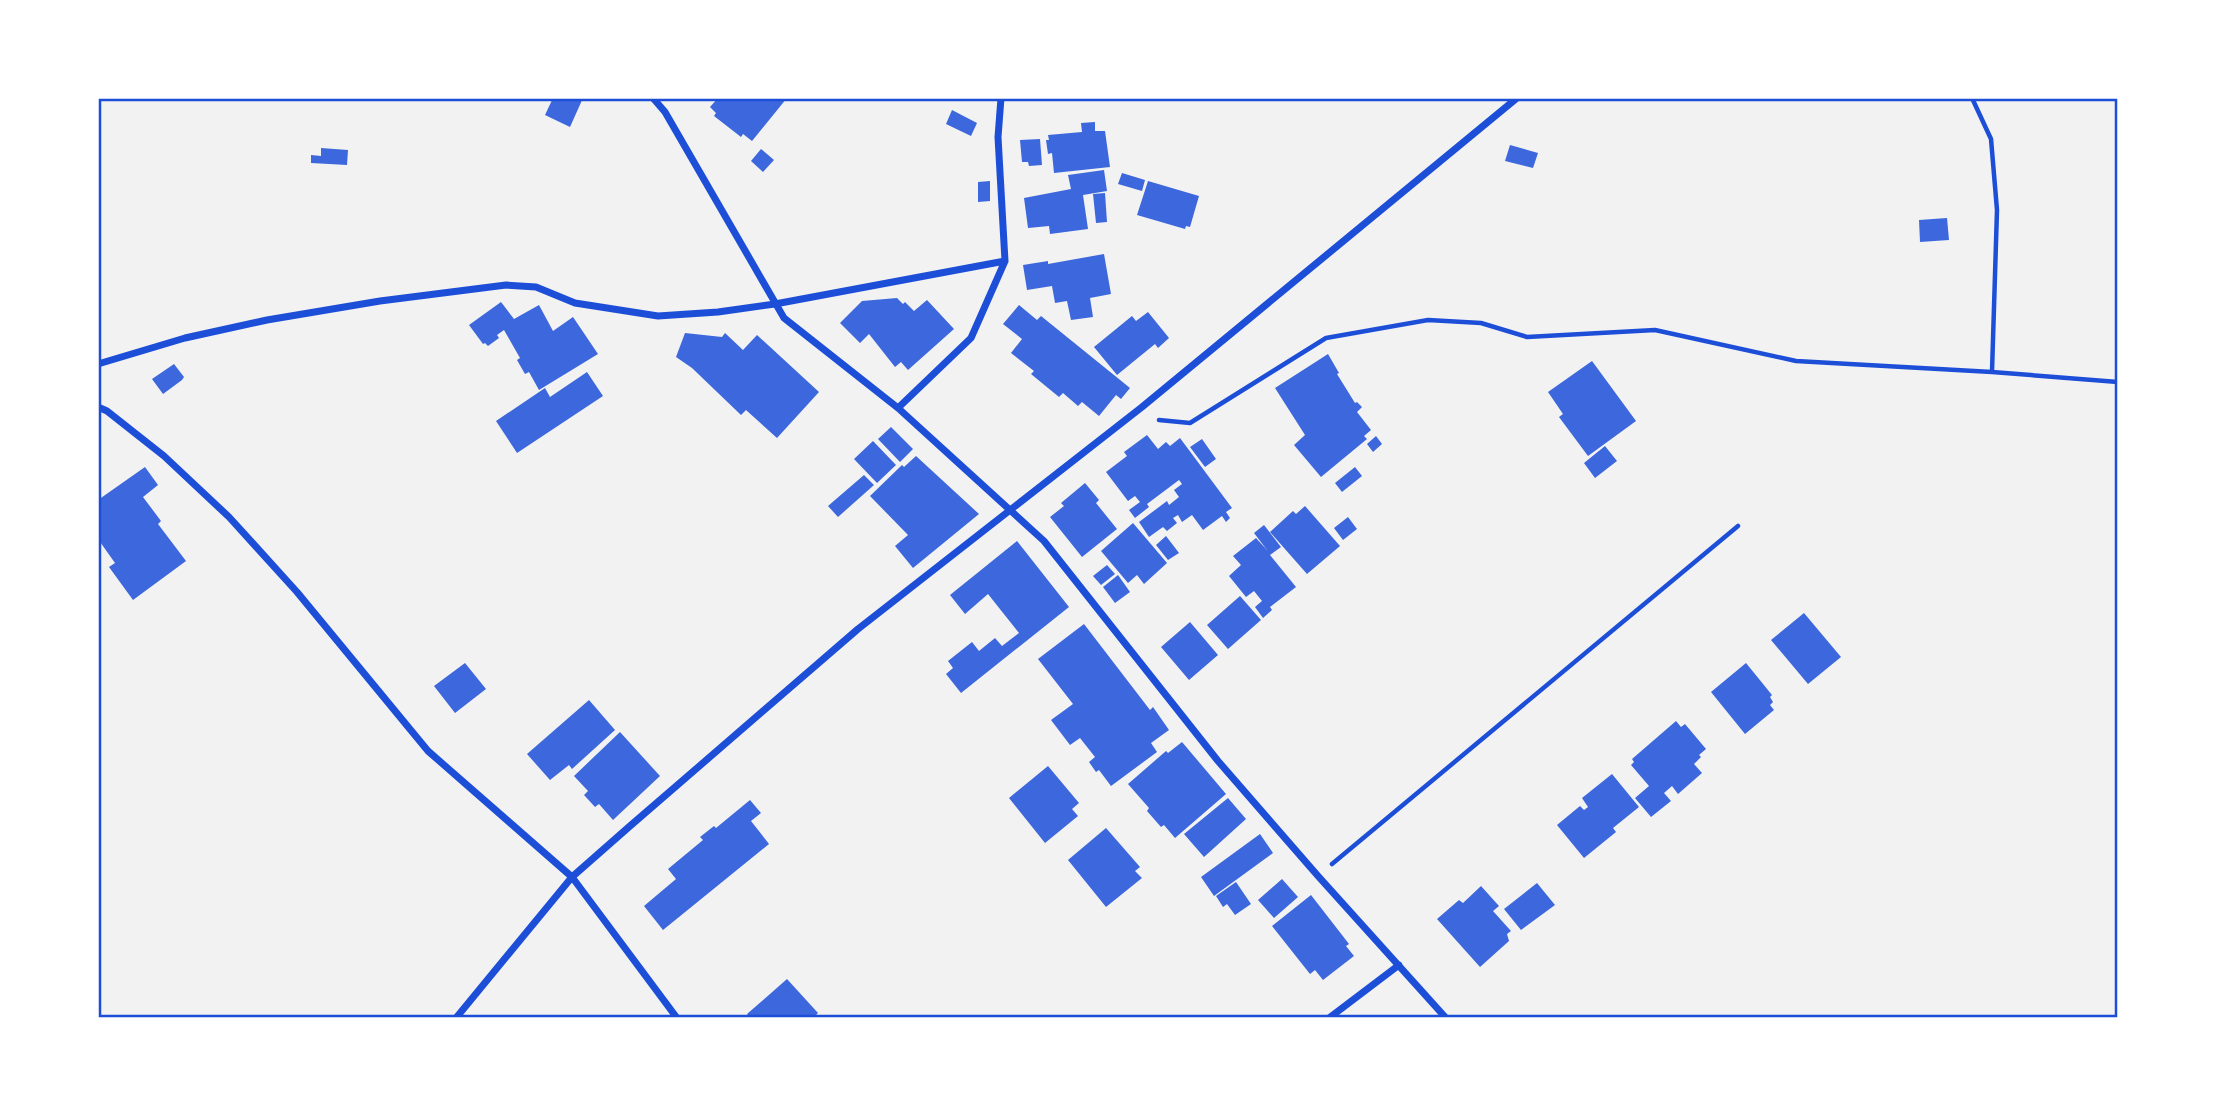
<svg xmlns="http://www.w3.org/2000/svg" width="2216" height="1116" viewBox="0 0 2216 1116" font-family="'Noto Sans',sans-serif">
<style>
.building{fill:#3d67dc}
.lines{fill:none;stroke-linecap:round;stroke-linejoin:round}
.path{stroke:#1d4ed8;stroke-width:4.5}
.minor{stroke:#1d4ed8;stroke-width:7}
.neatline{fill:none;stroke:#1d4ed8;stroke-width:2.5}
</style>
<rect width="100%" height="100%" fill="#f2f2f2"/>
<path class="building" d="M 553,98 L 583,98 L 570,127 L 545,115 Z
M 718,98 L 787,98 L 752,141 L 743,134 L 741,137 L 714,116 L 716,113 L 710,107 Z
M 952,110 L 977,123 L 971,136 L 946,124 Z
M 1095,122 L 1095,131 L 1105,131 L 1110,167 L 1054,173 L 1052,153 L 1048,154 L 1046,140 L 1049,140 L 1048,135 L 1082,132 L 1081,123 Z
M 1040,139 L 1042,165 L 1029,166 L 1028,162 L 1022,162 L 1020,140 Z
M 1510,145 L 1538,153 L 1533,168 L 1505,161 Z
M 321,148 L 348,150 L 347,165 L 311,163 L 311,155 L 321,156 Z
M 761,149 L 774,160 L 763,172 L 751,161 Z
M 1104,170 L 1107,191 L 1083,195 L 1088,229 L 1050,234 L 1049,226 L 1028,228 L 1024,198 L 1071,189 L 1068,175 Z
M 1122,173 L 1145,180 L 1142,191 L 1118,184 Z
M 990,181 L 990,201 L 978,202 L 978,182 Z
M 1148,181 L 1199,196 L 1190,227 L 1186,226 L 1185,229 L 1137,215 Z
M 1105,193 L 1107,222 L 1096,223 L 1093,194 Z
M 1947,218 L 1949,240 L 1920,242 L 1919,220 Z
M 1104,254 L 1111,294 L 1090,298 L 1093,317 L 1071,320 L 1067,301 L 1055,303 L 1052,286 L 1027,290 L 1023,265 L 1048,261 L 1048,264 Z
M 897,298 L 903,304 L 905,302 L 914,311 L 927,300 L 954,329 L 908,370 L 901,362 L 895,367 L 869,334 L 860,343 L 840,323 L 862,301 Z
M 501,302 L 514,319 L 539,305 L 553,331 L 573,317 L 598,354 L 539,390 L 529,372 L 525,374 L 517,360 L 520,358 L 504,330 L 497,335 L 499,338 L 488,346 L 485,343 L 483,344 L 469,325 Z
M 1019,305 L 1037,320 L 1041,316 L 1130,388 L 1121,399 L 1116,395 L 1099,416 L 1082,402 L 1078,406 L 1063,393 L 1059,397 L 1031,374 L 1034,371 L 1011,353 L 1022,339 L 1003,324 Z
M 1148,312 L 1169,338 L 1158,348 L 1155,344 L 1117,375 L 1094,347 L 1132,316 L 1136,321 Z
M 685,333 L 722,337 L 725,333 L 743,350 L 757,335 L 819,392 L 777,438 L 746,410 L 741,415 L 692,368 L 676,357 Z
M 1328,354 L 1339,373 L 1337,374 L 1355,403 L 1357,402 L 1362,407 L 1357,412 L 1371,430 L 1364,436 L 1367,439 L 1321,477 L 1294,445 L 1305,435 L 1275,388 Z
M 1592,361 L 1636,421 L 1588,456 L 1559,417 L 1563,414 L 1548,392 Z
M 174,364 L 184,377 L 182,380 L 163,394 L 152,379 Z
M 587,372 L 603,396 L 517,453 L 496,421 L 545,388 L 550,397 Z
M 891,427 L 913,449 L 900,462 L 878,439 Z
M 1147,435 L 1158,449 L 1166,442 L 1170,446 L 1180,438 L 1232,508 L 1226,512 L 1230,518 L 1226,522 L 1222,516 L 1203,530 L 1192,515 L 1182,522 L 1178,515 L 1173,518 L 1177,523 L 1167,531 L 1163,527 L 1149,537 L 1139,522 L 1167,501 L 1169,505 L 1179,497 L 1174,490 L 1182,484 L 1179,480 L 1147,504 L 1149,507 L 1135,518 L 1129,510 L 1140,502 L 1135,496 L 1128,501 L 1106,472 L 1127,456 L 1124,452 Z
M 1376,436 L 1382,444 L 1373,452 L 1367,444 Z
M 1202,439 L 1216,459 L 1205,467 L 1190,447 Z
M 873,441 L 896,465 L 877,483 L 854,459 Z
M 1605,446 L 1617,461 L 1595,478 L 1584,463 Z
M 916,456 L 979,514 L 913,568 L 895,546 L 908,535 L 870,496 L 902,465 L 904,467 Z
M 145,467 L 158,485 L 143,497 L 161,521 L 158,524 L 186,561 L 133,600 L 109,567 L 115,563 L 98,539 L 98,500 Z
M 1355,467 L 1362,476 L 1342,492 L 1335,483 Z
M 864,475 L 874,485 L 838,517 L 828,506 Z
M 1085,483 L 1099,500 L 1096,503 L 1117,529 L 1082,557 L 1050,517 L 1064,506 L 1061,503 Z
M 1305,506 L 1340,546 L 1307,574 L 1270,532 L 1293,511 L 1296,514 Z
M 1348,517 L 1357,529 L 1343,540 L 1334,528 Z
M 1133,523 L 1167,563 L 1144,584 L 1137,575 L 1128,583 L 1101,551 Z
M 1264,525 L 1281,547 L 1270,555 L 1296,587 L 1270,607 L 1272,610 L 1263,618 L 1255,607 L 1262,601 L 1254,591 L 1246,597 L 1229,576 L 1241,565 L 1233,556 L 1256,538 L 1267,550 L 1254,533 Z
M 1166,536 L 1179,553 L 1168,560 L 1156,545 Z
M 1017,541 L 1069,607 L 961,693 L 946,674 L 953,668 L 948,661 L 972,642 L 979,651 L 995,638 L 1002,646 L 1019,633 L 988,594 L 965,614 L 950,595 Z
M 1107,565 L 1115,574 L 1101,585 L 1093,576 Z
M 1118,575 L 1130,592 L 1115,603 L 1103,587 Z
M 1240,596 L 1261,620 L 1228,649 L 1207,625 Z
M 1804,613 L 1841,657 L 1808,684 L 1771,640 Z
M 1190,622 L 1218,655 L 1189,680 L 1161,647 Z
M 1084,624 L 1150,710 L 1153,707 L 1169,730 L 1151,743 L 1157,752 L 1111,786 L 1099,770 L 1096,772 L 1089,762 L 1095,757 L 1080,738 L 1070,745 L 1051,720 L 1073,704 L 1038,659 Z
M 465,663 L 486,689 L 455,713 L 434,686 Z
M 1746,663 L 1772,695 L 1770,697 L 1773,702 L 1770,705 L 1774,710 L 1745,734 L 1711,692 Z
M 589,700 L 615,730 L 572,769 L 569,765 L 550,780 L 527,754 Z
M 1676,721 L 1681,727 L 1685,724 L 1706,749 L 1699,755 L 1701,757 L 1694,764 L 1702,773 L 1678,794 L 1672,786 L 1664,793 L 1671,801 L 1651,817 L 1635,798 L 1649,786 L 1631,765 L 1634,762 L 1632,759 Z
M 620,732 L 660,776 L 613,820 L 599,804 L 595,807 L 584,795 L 588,791 L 574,776 Z
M 1182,742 L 1226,794 L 1175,838 L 1164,825 L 1161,827 L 1147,811 L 1149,808 L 1128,784 L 1166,751 L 1168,753 Z
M 1048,766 L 1079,803 L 1072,809 L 1078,816 L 1045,843 L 1009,798 Z
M 1612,774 L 1639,807 L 1613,828 L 1616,832 L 1584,858 L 1557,825 L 1580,806 L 1584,810 L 1588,807 L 1582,798 Z
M 1228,798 L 1246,819 L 1204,857 L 1184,834 Z
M 750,800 L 761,813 L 751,821 L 769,844 L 663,930 L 644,906 L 676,879 L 668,869 L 703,840 L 700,837 L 714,826 L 716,828 Z
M 1106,828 L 1140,867 L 1135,871 L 1142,878 L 1106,907 L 1068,860 Z
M 1260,834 L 1273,853 L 1214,896 L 1201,877 Z
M 1282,879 L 1298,897 L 1274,918 L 1258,900 Z
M 1236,882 L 1251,904 L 1235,915 L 1227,904 L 1223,907 L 1216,896 Z
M 1537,883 L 1555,905 L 1521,930 L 1504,909 Z
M 1481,886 L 1499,906 L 1493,911 L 1511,931 L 1507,934 L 1509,941 L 1480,967 L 1437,919 L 1459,900 L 1463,903 Z
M 1311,895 L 1349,944 L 1346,946 L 1354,956 L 1323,980 L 1315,970 L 1310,974 L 1272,926 Z
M 787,979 L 818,1013 L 813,1018 L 750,1018 L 747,1014 Z"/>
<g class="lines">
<path class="path" d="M 1972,98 L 1991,139 L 1997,210 L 1992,372
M 1159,420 L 1190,423 L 1326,338 L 1428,320 L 1481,323 L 1527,337 L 1655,330 L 1796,361 L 1992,372 L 2118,382
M 1332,864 L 1738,526"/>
<path class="minor" d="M 653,98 L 665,112 L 784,318 L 898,408 L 1044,541 L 1218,761 L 1318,876 L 1446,1018
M 98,364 L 185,338 L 267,320 L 380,301 L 506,285 L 536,287 L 575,303 L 658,316 L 718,312 L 775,304 L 1005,261
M 98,407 L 107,411 L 164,456 L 229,517 L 297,592 L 428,751 L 572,877 L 677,1018
M 898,408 L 971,338 L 1005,261 L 998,137 L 1001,98
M 456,1018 L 572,877 L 630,826 L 858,629 L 1142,407 L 1517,98
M 1329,1018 L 1399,965"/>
</g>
<rect width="2216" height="1116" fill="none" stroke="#ffffff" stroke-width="200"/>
<rect x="100" y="100" width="2016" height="916" class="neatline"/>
</svg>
